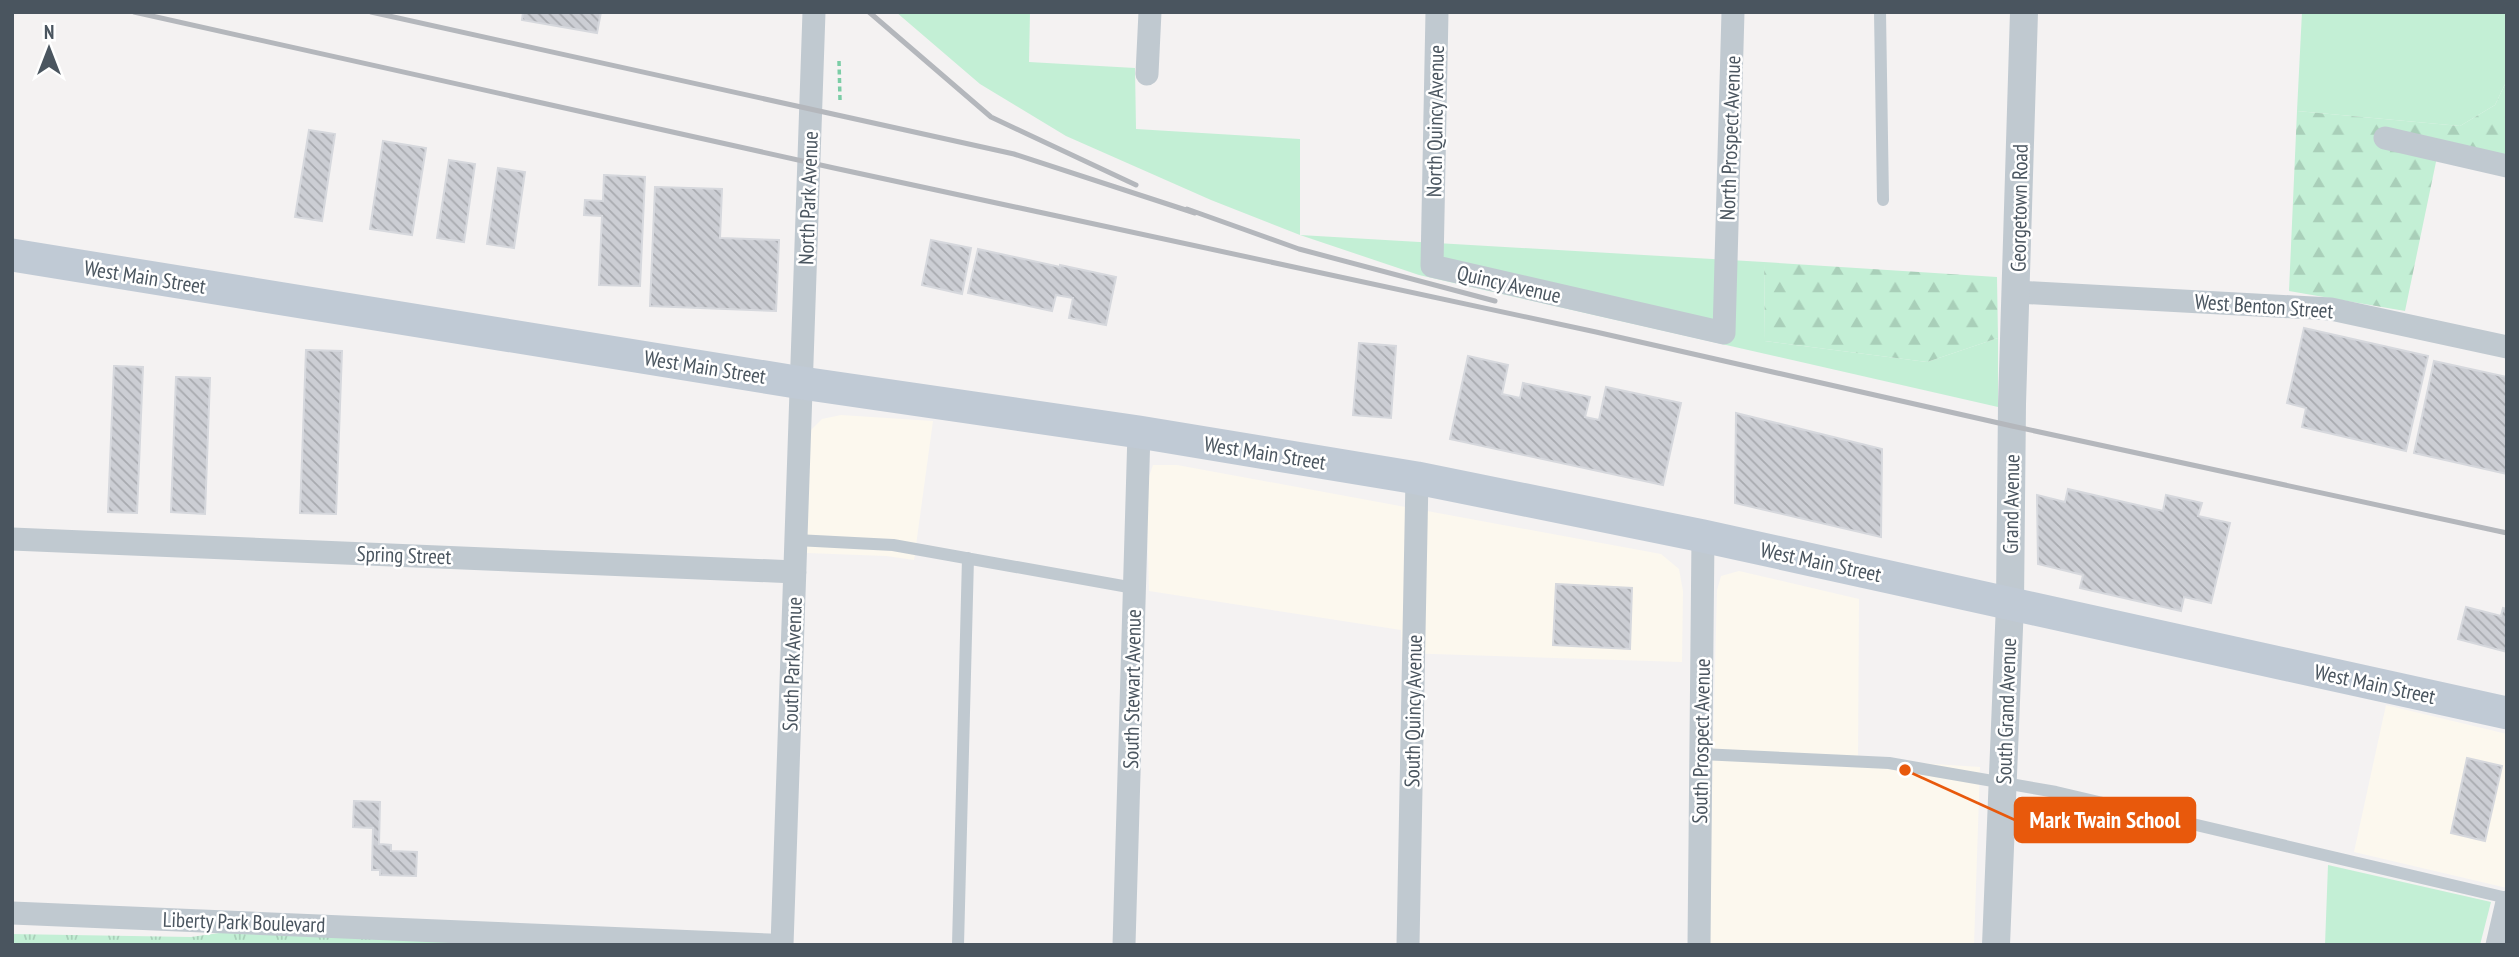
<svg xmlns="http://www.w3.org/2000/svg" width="2519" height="957" viewBox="0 0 2519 957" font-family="'PT Sans Narrow',sans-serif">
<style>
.commercial{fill:#fcf8ee}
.grass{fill:#c3efd5}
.forest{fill:url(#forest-firs)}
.park{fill:url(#park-tufts)}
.building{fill:url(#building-back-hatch);stroke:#d6d8dd;stroke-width:2}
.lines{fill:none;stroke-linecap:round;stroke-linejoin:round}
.path{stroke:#7bcda6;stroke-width:3.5;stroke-dasharray:5 3.5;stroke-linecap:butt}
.service{stroke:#c0c9d0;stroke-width:12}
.minor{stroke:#c0c9d0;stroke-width:23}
.tertiary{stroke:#c0c9d0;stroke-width:28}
.secondary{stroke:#c0cad5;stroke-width:33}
.rail{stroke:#b4b7bc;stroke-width:5}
.labels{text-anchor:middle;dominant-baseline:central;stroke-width:5;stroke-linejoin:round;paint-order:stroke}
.street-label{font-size:21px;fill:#4a555f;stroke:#fff}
.leader{fill:none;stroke:#e8590c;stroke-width:2.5}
.callout-dot{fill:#e8590c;stroke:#fff;stroke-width:2.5}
.callout{fill:#e8590c;stroke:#e8590c;stroke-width:2.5}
.callout-label{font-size:23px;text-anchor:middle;font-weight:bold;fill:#fff}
</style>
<defs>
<pattern id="forest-firs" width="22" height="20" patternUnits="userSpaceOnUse" patternTransform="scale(1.75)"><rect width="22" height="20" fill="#c3efd5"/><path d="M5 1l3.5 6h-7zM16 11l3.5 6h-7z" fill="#a9cfb9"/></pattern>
<pattern id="park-tufts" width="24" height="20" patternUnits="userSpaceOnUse" patternTransform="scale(1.75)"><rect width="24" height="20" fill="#c3efd5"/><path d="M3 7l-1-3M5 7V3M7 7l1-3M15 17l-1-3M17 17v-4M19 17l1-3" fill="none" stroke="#a9cfb9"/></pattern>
<pattern id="building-back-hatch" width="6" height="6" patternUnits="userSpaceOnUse" patternTransform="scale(1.75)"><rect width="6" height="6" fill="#ccced4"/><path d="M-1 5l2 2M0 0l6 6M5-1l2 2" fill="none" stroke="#a8aaaf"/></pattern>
</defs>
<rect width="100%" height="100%" fill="#f4f2f2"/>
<path class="commercial" d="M 841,415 L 933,421 L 914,560 L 886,556 L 807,553 L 810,431 L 822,419 Z
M 1153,465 L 1177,465 L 1661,554 L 1679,569 L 1683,591 L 1682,662 L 1402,653 L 1401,630 L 1149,591 L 1146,485 Z
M 1739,571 L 1859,599 L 1858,759 L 1980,767 L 1974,945 L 1708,945 L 1717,590 L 1721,576 Z
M 2386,705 L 2507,734 L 2507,888 L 2354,852 Z"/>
<path class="grass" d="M 896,12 L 1030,12 L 1029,62 L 1135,68 L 1136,129 L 1300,139 L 1300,235 L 1764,262 L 1765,341 L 1927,362 L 1998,338 L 1998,407 L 1419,275 L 1300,235 L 1211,200 L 1066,136 L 980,84 Z
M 2302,12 L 2507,12 L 2507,80 L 2495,105 L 2460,126 L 2297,111 Z
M 2328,865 L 2491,902 L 2480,945 L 2325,945 Z"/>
<path class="forest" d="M 2507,80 L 2507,172 L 2437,157 L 2405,311 L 2289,291 L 2297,111 L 2460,126 L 2495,105 Z
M 1764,262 L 1997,277 L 1998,338 L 1927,362 L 1765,341 Z"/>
<path class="park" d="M 247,929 L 639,945 L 12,945 L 12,934 L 191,937 Z"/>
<path class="building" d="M 523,12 L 601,12 L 597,33 L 522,20 Z
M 309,130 L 335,134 L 322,221 L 295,217 Z
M 383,141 L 426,148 L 412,235 L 370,229 Z
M 449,160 L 475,164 L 464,242 L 437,238 Z
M 498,168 L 525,172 L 514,248 L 487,244 Z
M 604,175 L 645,177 L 640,286 L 599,285 L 602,216 L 584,215 L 585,200 L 603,201 Z
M 655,187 L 722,189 L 720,238 L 779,240 L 776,311 L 650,306 Z
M 931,240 L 971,248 L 962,294 L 922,285 Z
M 978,249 L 1060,267 L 1060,265 L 1116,277 L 1106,325 L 1069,318 L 1073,298 L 1056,295 L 1052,311 L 968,293 Z
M 2304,328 L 2428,356 L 2406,451 L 2302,427 L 2306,408 L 2287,403 Z
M 1359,343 L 1396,346 L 1391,418 L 1353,415 Z
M 306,350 L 342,351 L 336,514 L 300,513 Z
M 1468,356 L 1508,365 L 1502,394 L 1520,398 L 1523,383 L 1590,397 L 1585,417 L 1599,420 L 1606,387 L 1681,403 L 1663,485 L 1450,439 Z
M 2434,361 L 2507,377 L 2507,474 L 2414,453 Z
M 114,366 L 143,367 L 137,513 L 108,512 Z
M 176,377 L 210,378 L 205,514 L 171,512 Z
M 1736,413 L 1882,449 L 1881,537 L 1735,503 Z
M 2068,489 L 2163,511 L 2166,495 L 2202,503 L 2198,516 L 2230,523 L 2211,603 L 2184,597 L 2181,611 L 2080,588 L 2083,575 L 2038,564 L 2037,495 L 2065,502 Z
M 1556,584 L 1632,588 L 1630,649 L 1553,645 Z
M 2466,607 L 2501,616 L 2503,608 L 2507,609 L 2507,652 L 2458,639 Z
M 2467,758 L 2502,766 L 2485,841 L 2451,833 Z
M 354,801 L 380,802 L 379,844 L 391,845 L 391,851 L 417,852 L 416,876 L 380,875 L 380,870 L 372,870 L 373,828 L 353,827 Z"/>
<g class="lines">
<path class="path" d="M 839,61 L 840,100"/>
<path class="service" d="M 1880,12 L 1883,200
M 796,540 L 893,545 L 1134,588
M 1701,754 L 1889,763 L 2056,792 L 2507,898
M 958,945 L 968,558"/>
<path class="minor" d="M 1437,12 L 1432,266 L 1724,333 L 1733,12
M 1147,74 L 1150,12
M 2385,138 L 2507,166
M 2017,292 L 2331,309 L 2507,347
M 12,539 L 795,572
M 12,913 L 769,945
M 782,945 L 814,12
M 1124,945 L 1139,432
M 1408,945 L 1417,478
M 1699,945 L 1703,536
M 2497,945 L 2507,902"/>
<path class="tertiary" d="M 1996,945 L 2010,604 L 2012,404 L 2024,12"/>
<path class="secondary" d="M 12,255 L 802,383 L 1139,432 L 1417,478 L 1703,536 L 2507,713"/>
<path class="rail" d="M 134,12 L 834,168 L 1596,332 L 2012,426 L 2507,533
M 371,12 L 1014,154 L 1195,213
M 869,12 L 991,117 L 1136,185
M 1187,209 L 1299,249 L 1495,301"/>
</g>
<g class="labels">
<g class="street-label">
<text transform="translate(1435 121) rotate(-89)">North Quincy Avenue</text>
<text transform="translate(1730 138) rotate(-88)">North Prospect Avenue</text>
<text transform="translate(808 198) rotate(-88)">North Park Avenue</text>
<text transform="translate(2019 208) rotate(-89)">Georgetown Road</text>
<text transform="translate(145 277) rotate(9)">West Main Street</text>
<text transform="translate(1509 284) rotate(13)">Quincy Avenue</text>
<text transform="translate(2264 306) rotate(4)">West Benton Street</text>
<text transform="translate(705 367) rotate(9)">West Main Street</text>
<text transform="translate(1265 453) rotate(9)">West Main Street</text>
<text transform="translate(2011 504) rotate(-89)">Grand Avenue</text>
<text transform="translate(404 555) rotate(2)">Spring Street</text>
<text transform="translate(1821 562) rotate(12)">West Main Street</text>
<text transform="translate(792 664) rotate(-88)">South Park Avenue</text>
<text transform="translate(2375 684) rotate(12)">West Main Street</text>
<text transform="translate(1132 689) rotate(-89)">South Stewart Avenue</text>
<text transform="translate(1413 711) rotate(-89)">South Quincy Avenue</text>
<text transform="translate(2006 711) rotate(-88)">South Grand Avenue</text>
<text transform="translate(1701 741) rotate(-89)">South Prospect Avenue</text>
<text transform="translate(244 922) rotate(2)">Liberty Park Boulevard</text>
</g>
</g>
<path class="leader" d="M1905 770L2015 820"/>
<circle class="callout-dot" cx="1905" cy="770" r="7"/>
<rect class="callout" x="2015" y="798" width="180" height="44" rx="7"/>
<g class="callout-label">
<text x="2105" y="828">Mark Twain School</text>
</g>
<rect width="2519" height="957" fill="none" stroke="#4a555f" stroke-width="28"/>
<g transform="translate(49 49)" stroke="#ffffff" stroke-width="5" paint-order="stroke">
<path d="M0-5L12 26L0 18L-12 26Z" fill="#4a555f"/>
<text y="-10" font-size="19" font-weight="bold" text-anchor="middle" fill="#4a555f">N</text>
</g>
</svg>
